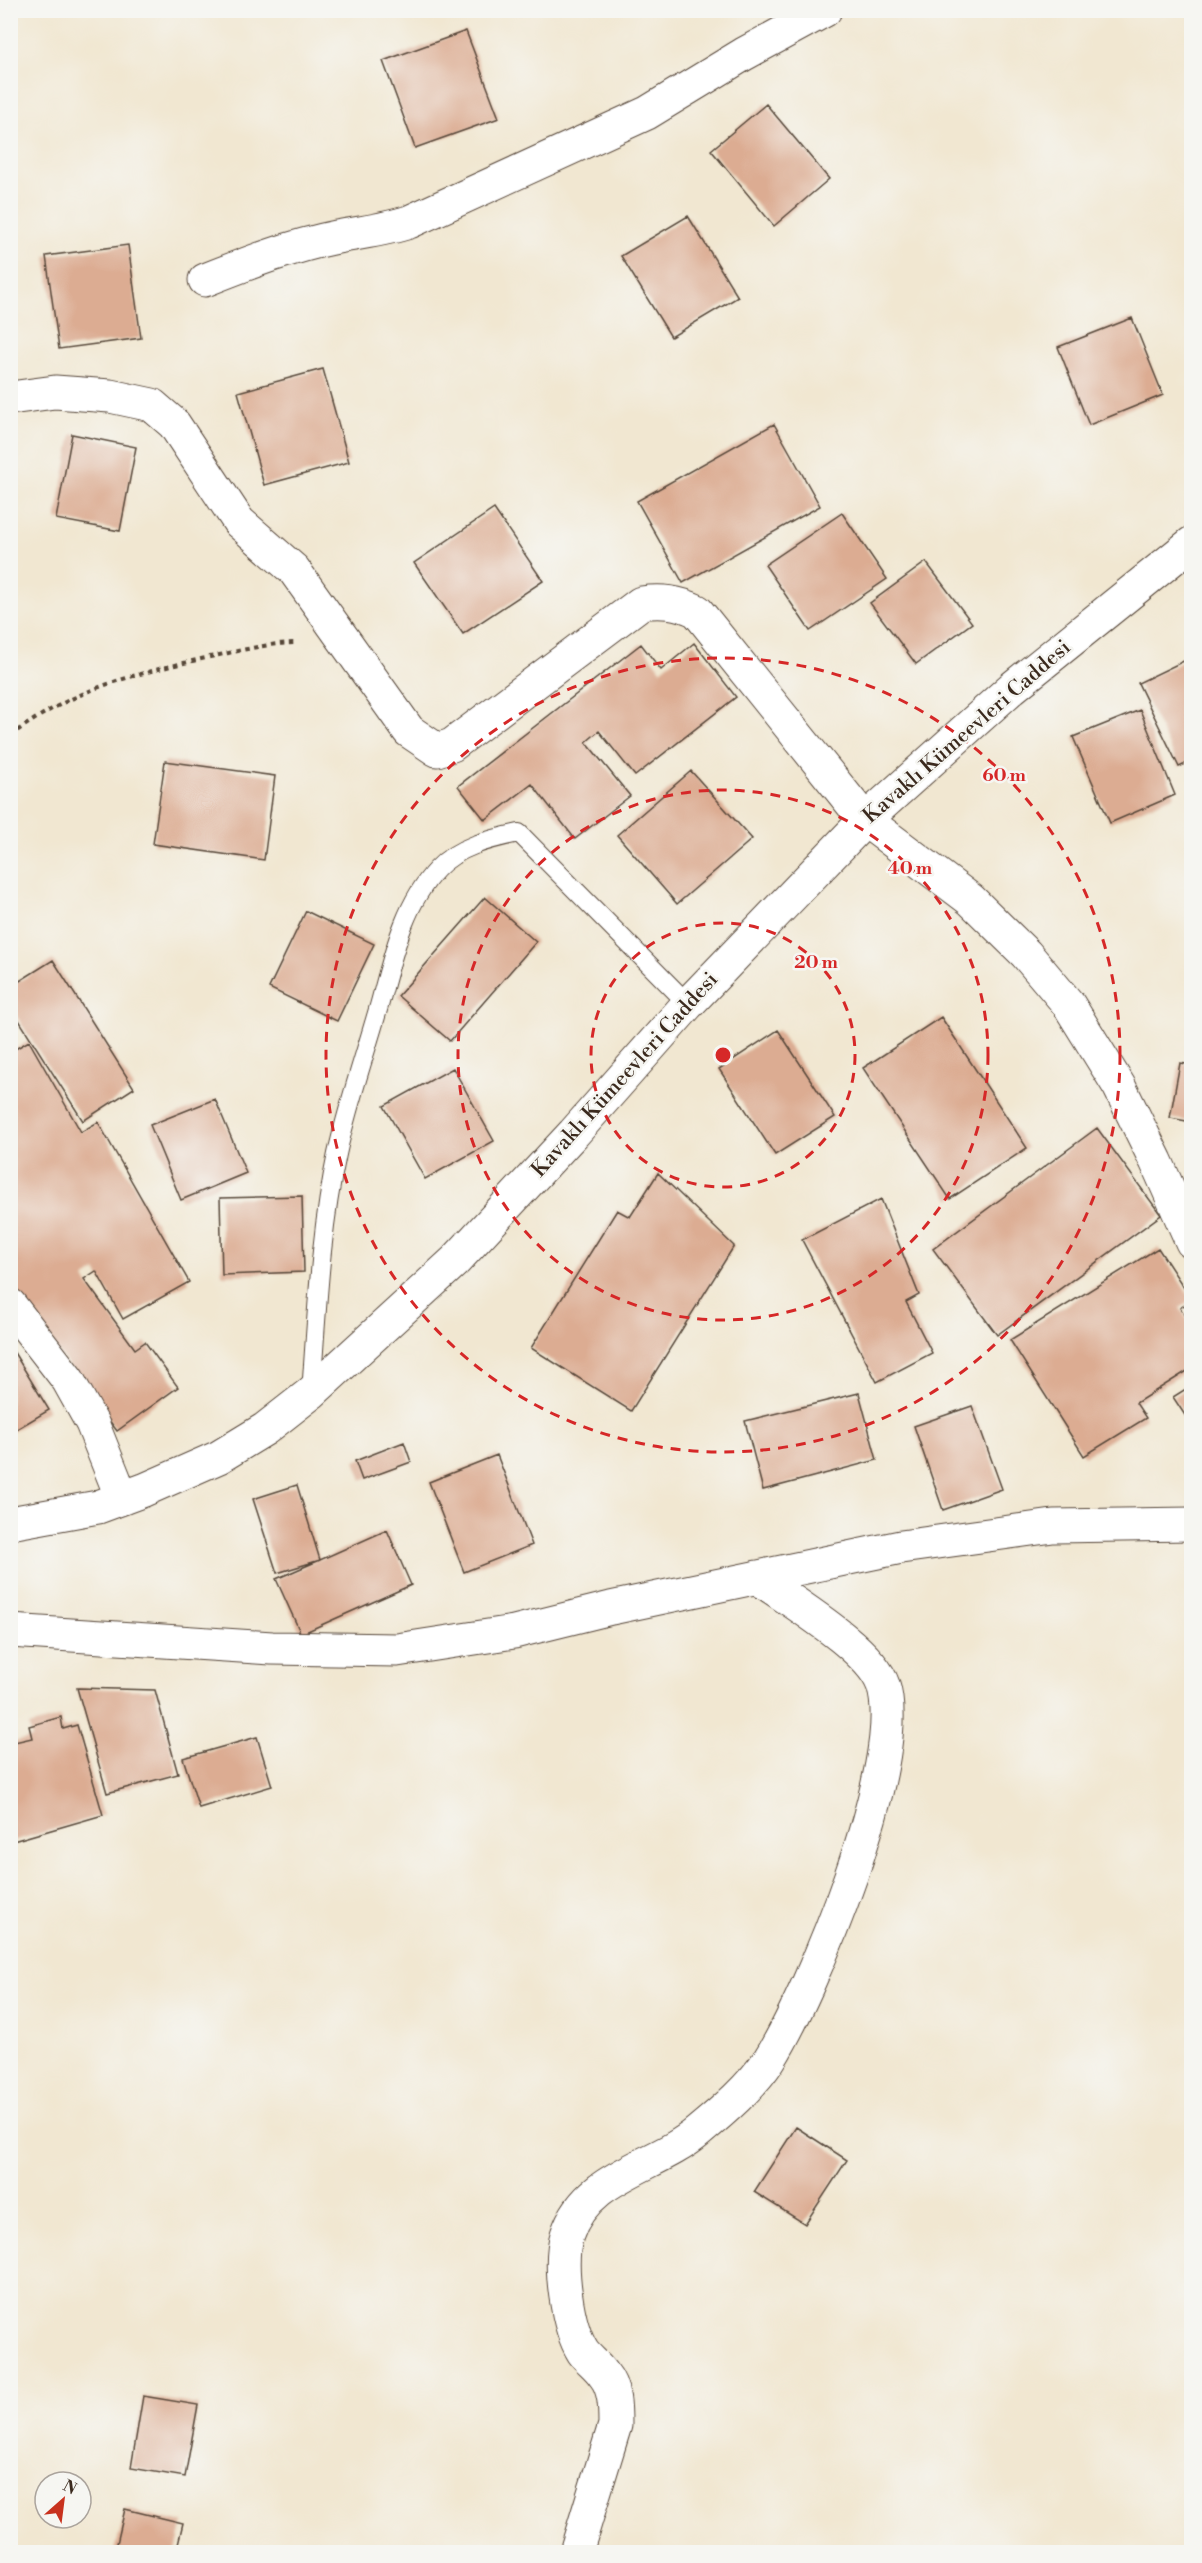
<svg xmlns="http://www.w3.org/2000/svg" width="1202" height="2563" viewBox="0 0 1202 2563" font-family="'Libre Bodoni',serif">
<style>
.building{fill:#dcac92}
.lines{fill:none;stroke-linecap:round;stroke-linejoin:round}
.service-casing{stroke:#564639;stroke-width:20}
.minor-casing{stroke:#564639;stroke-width:35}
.tertiary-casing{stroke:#564639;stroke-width:35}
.path{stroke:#564639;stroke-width:4;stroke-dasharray:4.5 4.5;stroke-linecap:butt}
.service{stroke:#fff;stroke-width:18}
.minor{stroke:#fff;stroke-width:33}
.tertiary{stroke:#fff;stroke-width:33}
.ring{fill:none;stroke:#d62828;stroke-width:3;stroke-dasharray:10 8}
.labels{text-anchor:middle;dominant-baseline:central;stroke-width:5;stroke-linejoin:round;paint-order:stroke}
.street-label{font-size:21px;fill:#3b2a1e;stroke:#f6f6f2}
.centre{fill:#d62828;stroke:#f6f6f2;stroke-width:3}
.ring-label{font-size:18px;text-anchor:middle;font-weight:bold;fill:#d62828;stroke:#f6f6f2;stroke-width:5;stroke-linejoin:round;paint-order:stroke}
</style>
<rect width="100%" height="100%" fill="#f6f6f2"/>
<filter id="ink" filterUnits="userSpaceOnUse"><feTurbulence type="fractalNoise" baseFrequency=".0167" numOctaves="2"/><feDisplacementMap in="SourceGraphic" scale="12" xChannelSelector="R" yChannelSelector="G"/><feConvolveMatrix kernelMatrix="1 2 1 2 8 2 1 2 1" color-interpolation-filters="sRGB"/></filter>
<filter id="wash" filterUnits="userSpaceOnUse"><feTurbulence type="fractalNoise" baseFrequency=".008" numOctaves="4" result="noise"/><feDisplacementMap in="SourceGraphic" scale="24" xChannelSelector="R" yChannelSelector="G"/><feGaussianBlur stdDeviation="1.35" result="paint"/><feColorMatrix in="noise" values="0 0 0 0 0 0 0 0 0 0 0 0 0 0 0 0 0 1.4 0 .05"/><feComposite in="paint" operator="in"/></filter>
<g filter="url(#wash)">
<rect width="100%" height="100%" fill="#f1e7d1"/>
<g id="blocks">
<path class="building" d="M 466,31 L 499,118 L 415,148 L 383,61 Z
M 766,104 L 829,179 L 774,226 L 711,150 Z
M 688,216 L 738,297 L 671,337 L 621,256 Z
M 128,245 L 141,338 L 59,349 L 46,256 Z
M 1132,318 L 1163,395 L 1089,425 L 1058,347 Z
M 323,369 L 349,462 L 264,485 L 238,392 Z
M 774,424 L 820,506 L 683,583 L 637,501 Z
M 72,434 L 136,447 L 120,531 L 56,519 Z
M 494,509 L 543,581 L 463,634 L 414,563 Z
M 842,513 L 887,579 L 810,631 L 765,565 Z
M 926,562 L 972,623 L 916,664 L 870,603 Z
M 694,643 L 736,697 L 635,776 L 599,731 L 586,742 L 630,796 L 575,839 L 532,784 L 485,820 L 458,786 L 641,644 L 661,670 Z
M 1192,657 L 1192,761 L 1179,767 L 1138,683 Z
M 1140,710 L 1175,795 L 1110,823 L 1073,737 Z
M 165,761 L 275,776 L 264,860 L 153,844 Z
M 691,771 L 752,839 L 677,904 L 617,835 Z
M 485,897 L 536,942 L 450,1041 L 398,996 Z
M 306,911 L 374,944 L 337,1021 L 269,988 Z
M 53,960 L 134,1088 L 83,1121 L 10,1006 L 10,987 Z
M 941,1017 L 1027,1148 L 950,1199 L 863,1068 Z
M 778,1030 L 835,1117 L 775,1155 L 719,1069 Z
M 29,1041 L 81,1132 L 98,1122 L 189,1282 L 123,1319 L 96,1271 L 84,1279 L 135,1349 L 145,1342 L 178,1387 L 117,1431 L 10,1287 L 10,1052 Z
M 1180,1063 L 1192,1065 L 1192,1122 L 1170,1118 Z
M 453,1068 L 494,1141 L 425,1179 L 384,1106 Z
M 215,1099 L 246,1173 L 181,1200 L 150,1125 Z
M 1097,1128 L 1161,1215 L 997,1335 L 933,1249 Z
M 658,1173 L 734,1246 L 631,1411 L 531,1348 L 617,1210 L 630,1217 Z
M 302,1196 L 304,1272 L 222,1275 L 220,1198 Z
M 881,1199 L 919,1295 L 906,1302 L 932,1353 L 877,1382 L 802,1240 Z
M 1158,1248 L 1192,1300 L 1180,1308 L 1192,1326 L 1192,1368 L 1136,1403 L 1146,1418 L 1084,1456 L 1010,1340 Z
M 10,1346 L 49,1410 L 10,1433 Z
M 1192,1385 L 1192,1426 L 1173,1397 Z
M 859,1393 L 877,1460 L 763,1490 L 745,1421 Z
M 972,1406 L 1002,1489 L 943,1510 L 914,1426 Z
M 404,1442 L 411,1462 L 362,1480 L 355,1461 Z
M 497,1455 L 532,1545 L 464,1572 L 429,1482 Z
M 297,1485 L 320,1560 L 387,1530 L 411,1585 L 301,1634 L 276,1579 L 320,1560 L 277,1573 L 253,1499 Z
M 77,1688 L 155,1690 L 178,1774 L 107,1793 Z
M 61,1717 L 63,1729 L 77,1725 L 103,1815 L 13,1841 L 10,1832 L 10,1743 L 32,1738 L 29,1726 Z
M 257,1737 L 272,1786 L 199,1808 L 183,1758 Z
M 796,2127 L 847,2160 L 805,2224 L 754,2192 Z
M 143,2396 L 198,2405 L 185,2477 L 131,2468 Z
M 125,2509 L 183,2523 L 176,2552 L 115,2552 Z"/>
</g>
</g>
<g filter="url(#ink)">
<use href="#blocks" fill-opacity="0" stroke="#564639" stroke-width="1.5"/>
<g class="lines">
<defs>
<path id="service" d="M 311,1393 C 317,1313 320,1232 337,1154 C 348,1104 365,1055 379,1006 C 392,959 403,905 437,869 C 457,847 490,839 519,833 L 688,1004"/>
<path id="minor" d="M 205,280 C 248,263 292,246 337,237 C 362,232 385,230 409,222 L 647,113 L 744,54 L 825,10
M 10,398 L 55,392 L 110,396 L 152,405 L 174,424 L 239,522 L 294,570 L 409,731 L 437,750 L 452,745 L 641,603 C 662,600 678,602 697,611 L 865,820 L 971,900 L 1026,954 L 1069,1005 L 1119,1086 L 1156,1161 L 1192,1242
M 10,1305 L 68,1380 L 92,1423 L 122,1498
M 10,1631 L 272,1648 L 397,1650 L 514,1632 L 611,1608 L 901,1547 L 1053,1526 L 1192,1524
M 576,2552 L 615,2425 C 615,2408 615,2388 604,2375 C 598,2366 589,2360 583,2352 C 567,2327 558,2263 567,2235 C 587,2174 656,2168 699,2131 C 723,2111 752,2086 769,2060 C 811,1994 908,1759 883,1685 C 870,1648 790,1601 757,1577"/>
<path id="tertiary" d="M 10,1523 L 98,1507 L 144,1490 L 219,1457 L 265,1429 L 311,1393 L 455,1261 L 574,1133 L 688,1004 L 865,820 L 1012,688 L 1192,543"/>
</defs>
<use href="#service" class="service-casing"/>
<use href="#minor" class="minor-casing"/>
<use href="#tertiary" class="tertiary-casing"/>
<path class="path" d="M 10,736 C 77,687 131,675 210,657 C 239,651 268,643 297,643"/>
<use href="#service" class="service"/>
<use href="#minor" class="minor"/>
<use href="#tertiary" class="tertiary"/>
</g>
</g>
<g class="ring">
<circle cx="723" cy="1055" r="132"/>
<circle cx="723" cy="1055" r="265"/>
<circle cx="723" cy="1055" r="397"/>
</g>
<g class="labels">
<g class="street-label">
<text transform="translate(967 732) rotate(-41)">Kavaklı Kümeevleri Caddesi</text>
<text transform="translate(625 1075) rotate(-48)">Kavaklı Kümeevleri Caddesi</text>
</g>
</g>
<circle cx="723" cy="1055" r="9" class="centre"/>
<g class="ring-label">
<text x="1004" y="781">60 m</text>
<text x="910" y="874">40 m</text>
<text x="816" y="968">20 m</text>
</g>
<rect width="1202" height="2563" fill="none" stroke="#f6f6f2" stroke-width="36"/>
<g transform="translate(63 2500) rotate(28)"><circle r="28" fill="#f6f6f2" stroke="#aba49d" stroke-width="1.5"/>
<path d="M0-4.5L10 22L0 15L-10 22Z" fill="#c8321e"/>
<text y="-9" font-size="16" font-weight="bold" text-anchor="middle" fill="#3b2a1e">N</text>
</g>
</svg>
